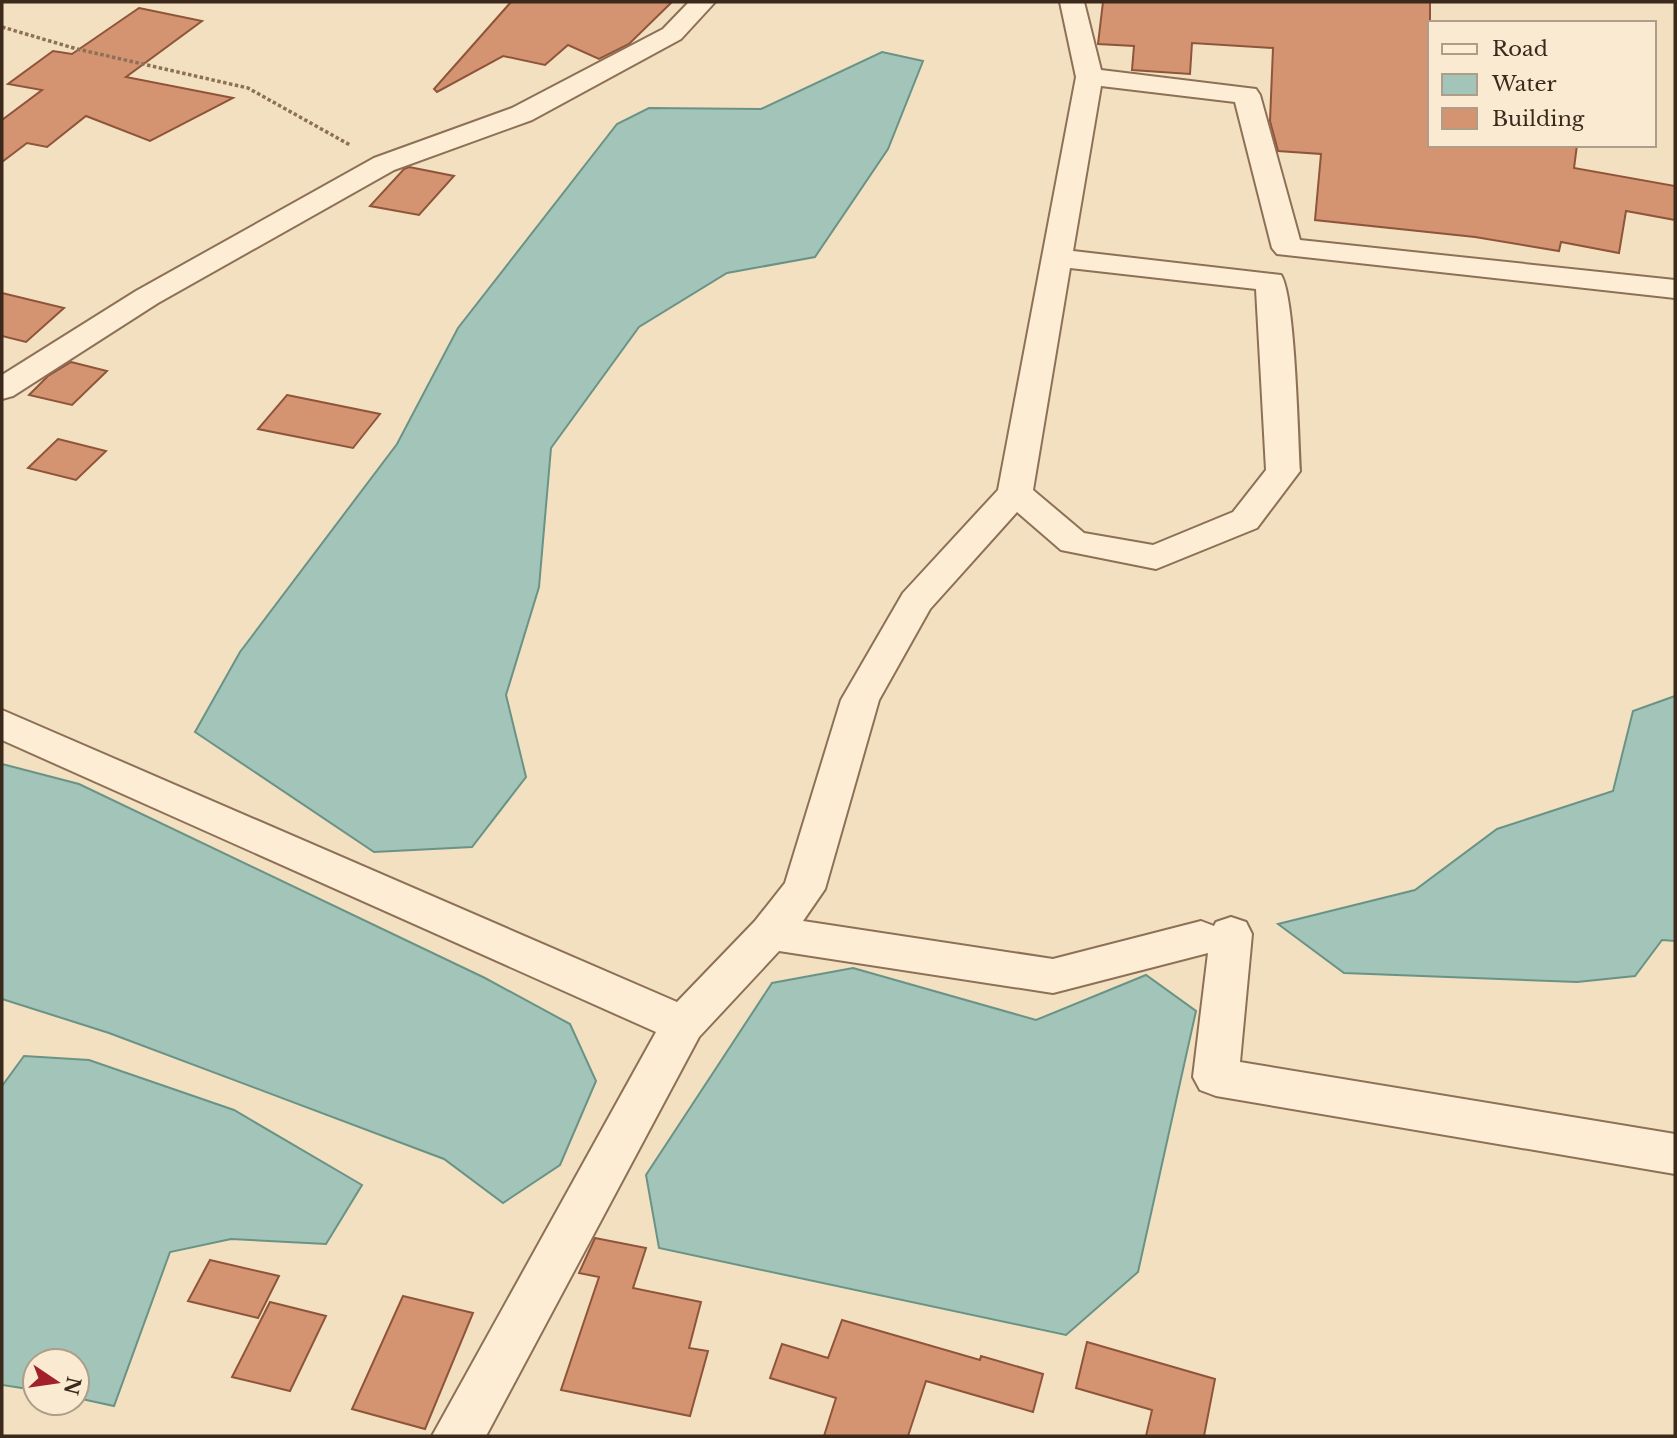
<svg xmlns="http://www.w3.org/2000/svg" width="1677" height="1438" viewBox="0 0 1677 1438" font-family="'Libre Baskerville',serif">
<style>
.water{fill:#a3c4b8;stroke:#699386;stroke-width:2}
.building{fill:#d49472;stroke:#8f553a;stroke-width:2}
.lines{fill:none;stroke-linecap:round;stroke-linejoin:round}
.minor-casing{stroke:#8d7056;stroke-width:4}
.path{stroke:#8d7056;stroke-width:3.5;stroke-dasharray:3.5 2.5;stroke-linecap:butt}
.minor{fill:#fcedd4;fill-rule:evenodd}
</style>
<rect width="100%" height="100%" fill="#f2e0c0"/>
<path class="water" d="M 882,52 L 923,61 L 888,149 L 815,257 L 727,273 L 639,327 L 551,448 L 539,587 L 506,695 L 526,777 L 472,847 L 374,852 L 195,732 L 240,652 L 397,444 L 458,328 L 617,124 L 649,108 L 761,109 Z
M 1675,696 L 1675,941 L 1662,940 L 1635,976 L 1577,982 L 1344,973 L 1278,924 L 1415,890 L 1497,829 L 1613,791 L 1633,711 Z
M 2,764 L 79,784 L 485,978 L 570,1024 L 596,1081 L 560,1165 L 503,1203 L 444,1159 L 109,1033 L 2,999 Z
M 853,968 L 1036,1020 L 1146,975 L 1196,1011 L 1138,1272 L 1066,1335 L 659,1248 L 646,1175 L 772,983 Z
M 24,1056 L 89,1060 L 234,1110 L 362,1185 L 326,1244 L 231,1239 L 170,1252 L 114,1406 L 77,1398 L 77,1361 L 35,1361 L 35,1390 L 2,1385 L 2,1086 Z"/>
<path class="building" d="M 511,2 L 672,2 L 629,44 L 599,59 L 568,45 L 545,65 L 503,56 L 437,92 L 434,89 Z
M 1103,2 L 1430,2 L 1430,145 L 1577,145 L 1574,168 L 1675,186 L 1675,220 L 1626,211 L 1619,253 L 1561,242 L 1559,251 L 1475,237 L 1315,220 L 1321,154 L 1278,151 L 1270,121 L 1273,48 L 1192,43 L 1190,74 L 1132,70 L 1134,46 L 1098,44 Z
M 139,8 L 202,21 L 126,77 L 233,98 L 150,141 L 86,116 L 47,147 L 27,143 L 2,162 L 2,120 L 42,90 L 8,84 L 53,51 L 72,54 Z
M 409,167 L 454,176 L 419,215 L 370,206 L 404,169 Z
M 2,293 L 64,308 L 26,342 L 2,336 Z
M 71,362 L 107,371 L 72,405 L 29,395 L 48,376 Z
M 287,395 L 380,414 L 353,448 L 258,429 Z
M 58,439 L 106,451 L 76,480 L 28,468 Z
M 595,1238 L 646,1248 L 633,1288 L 701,1302 L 689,1348 L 708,1351 L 690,1416 L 561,1390 L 599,1277 L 579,1273 Z
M 210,1260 L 279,1276 L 258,1318 L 188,1301 Z
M 403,1296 L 473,1313 L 425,1429 L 352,1409 Z
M 270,1302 L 326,1316 L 290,1391 L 232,1377 Z
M 842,1320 L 980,1360 L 981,1356 L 1043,1374 L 1033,1412 L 926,1381 L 908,1436 L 824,1436 L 836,1398 L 770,1378 L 782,1344 L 828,1358 Z
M 1087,1342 L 1215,1379 L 1204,1436 L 1146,1436 L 1152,1410 L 1076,1388 Z"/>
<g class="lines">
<defs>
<path id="minor" d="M 689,2 L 715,2 L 681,39 L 532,120 L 394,170 L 158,303 L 13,396 L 2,399 L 2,375 L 136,291 L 374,158 L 512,108 L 663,29 Z
M 1060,2 L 1084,2 L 1101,70 L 1256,89 L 1260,95 L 1300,240 L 1675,280 L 1675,298 L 1277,254 L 1272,248 L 1235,102 L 1101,86 L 1073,251 L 1281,275 C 1295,295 1298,437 1300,471 L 1257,528 L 1156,569 L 1061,550 L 1017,512 L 930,609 L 879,700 L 825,889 L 803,921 L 1053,959 L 1201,921 L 1214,926 L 1216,922 L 1231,917 L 1246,922 L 1252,934 L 1240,1062 L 1675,1134 L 1675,1174 L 1216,1096 L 1200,1090 L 1193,1077 L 1208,953 L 1053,993 L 779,951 L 699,1037 L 486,1436 L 432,1436 L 656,1032 L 2,740 L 2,710 L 677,1002 L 755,921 L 785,883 L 841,700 L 903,593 L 998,490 L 1076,77 ZM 1070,268 L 1256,289 L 1266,470 L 1233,512 L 1153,545 L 1084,533 L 1033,490 Z"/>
</defs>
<use href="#minor" class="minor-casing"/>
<path class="path" d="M 2,27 L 77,49 L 248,88 L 350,145"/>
<use href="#minor" class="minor"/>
</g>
<rect width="1677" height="1438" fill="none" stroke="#3b291c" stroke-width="7"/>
<rect x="1428" y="21" width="228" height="126" fill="#f9ead1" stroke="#ad9d89" stroke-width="2"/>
<rect x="1442" y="44" width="35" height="10" fill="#fcedd4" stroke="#ad9d89" stroke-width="2"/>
<text x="1492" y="56" font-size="21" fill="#3b291c">Road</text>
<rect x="1442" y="74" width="35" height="21" fill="#a3c4b8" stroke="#ad9d89" stroke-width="2"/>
<text x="1492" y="91" font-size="21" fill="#3b291c">Water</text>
<rect x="1442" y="108" width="35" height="21" fill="#d49472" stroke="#ad9d89" stroke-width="2"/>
<text x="1492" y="126" font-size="21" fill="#3b291c">Building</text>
<g transform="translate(56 1382) rotate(103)"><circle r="33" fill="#f9ead1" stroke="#ad9d89" stroke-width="2"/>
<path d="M0-5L12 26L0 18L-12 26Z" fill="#a2202a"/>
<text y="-10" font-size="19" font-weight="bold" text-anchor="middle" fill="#3b291c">N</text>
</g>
</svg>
